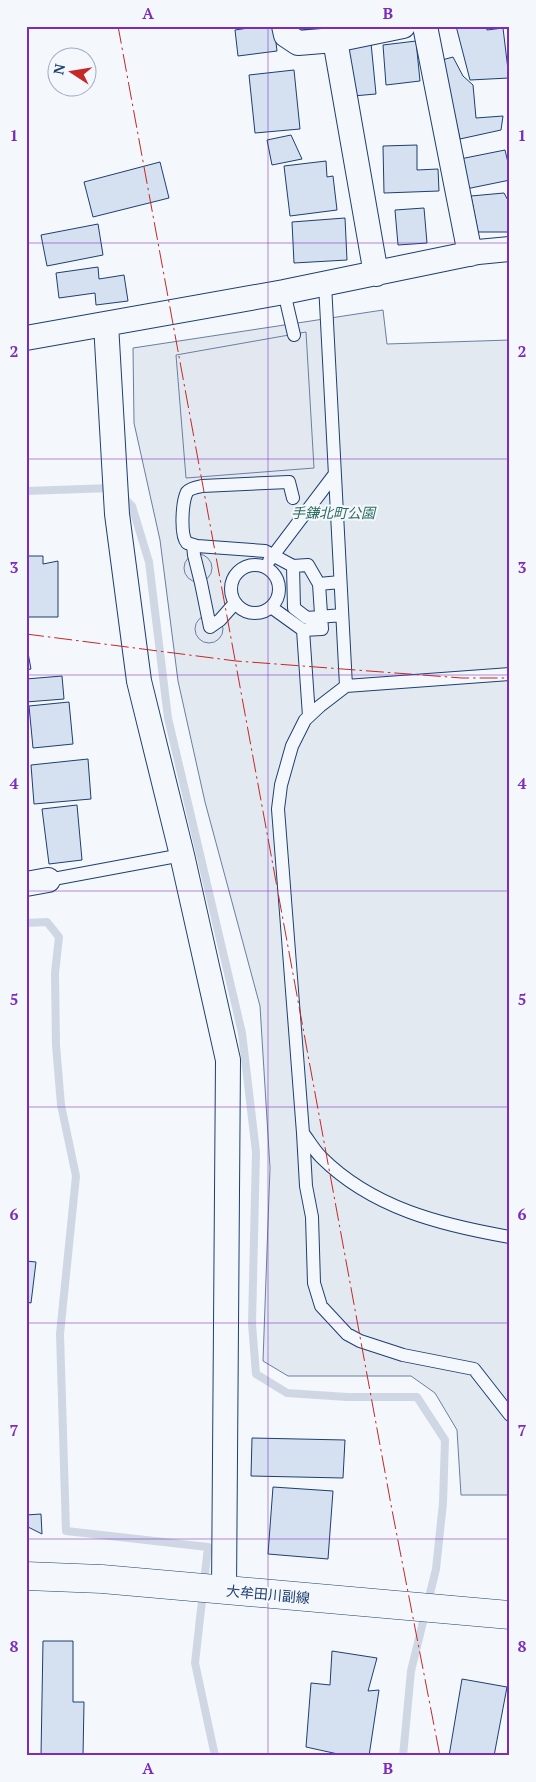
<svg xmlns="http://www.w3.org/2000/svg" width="536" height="1782" viewBox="0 0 536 1782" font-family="'PT Serif','Noto Sans JP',serif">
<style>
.green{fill:#e3e9f0;stroke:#687fa3}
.parking{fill:#e3e8f0;stroke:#687fa3}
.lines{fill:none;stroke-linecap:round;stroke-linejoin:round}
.stream{stroke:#cfd7e4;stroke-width:8}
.building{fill:#d5e0f0;stroke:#1d3f73}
.lane-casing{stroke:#1d3f73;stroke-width:14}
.street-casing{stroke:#1d3f73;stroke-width:26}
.primary-casing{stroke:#1d3f73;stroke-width:29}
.lane{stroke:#f4f7fb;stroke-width:12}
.street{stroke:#f4f7fb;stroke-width:24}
.primary{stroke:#f4f7fb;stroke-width:28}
.power{stroke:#c62828;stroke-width:1;stroke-dasharray:18 4 2.5 4;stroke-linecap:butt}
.grid{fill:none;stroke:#7b2cbf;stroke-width:1;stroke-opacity:0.55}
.labels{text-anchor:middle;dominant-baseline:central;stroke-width:4;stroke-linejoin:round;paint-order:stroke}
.park-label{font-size:14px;font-style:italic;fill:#2c6c60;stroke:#f4f7fb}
.street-label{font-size:14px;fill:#1d3f73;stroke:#f4f7fb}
.neatline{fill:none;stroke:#7b2cbf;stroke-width:2}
.grid-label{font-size:16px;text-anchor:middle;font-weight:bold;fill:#7b2cbf}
</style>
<rect width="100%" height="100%" fill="#f4f7fb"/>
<path class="green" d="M 383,310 L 387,344 L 510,340 L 510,1495 L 461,1495 L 457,1430 L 435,1393 L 411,1376 L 288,1376 L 263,1361 L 270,1168 L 260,1006 L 205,802 L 178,681 L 160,540 L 134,423 L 133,348 Z"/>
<path class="parking" d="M 306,332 L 314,468 L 186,478 L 176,355 Z
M184 568a14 14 0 1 1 28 0a14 14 0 1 1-28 0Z
M195 629a14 14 0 1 1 28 0a14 14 0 1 1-28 0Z"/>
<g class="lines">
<path class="stream" d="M 26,491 L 112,488
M 122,496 L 132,506 L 149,562 L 168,718 L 242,1033 L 256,1152 L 252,1324 L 256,1374 L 287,1393 L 347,1397 L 417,1397 L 445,1440 L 443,1503 L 436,1569 L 411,1671 L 403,1756
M 26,923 L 47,922 L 59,937 L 55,973 L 56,1045 L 61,1105 L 76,1176 L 60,1334 L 66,1531 L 208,1547 L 195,1663 L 215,1756"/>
</g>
<path class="building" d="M 262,26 L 274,26 L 277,51 L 238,56 L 235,30 Z
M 295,26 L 328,26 L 296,31 Z
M 456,26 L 486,26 L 487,30 L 503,28 L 509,78 L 470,80 Z
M 416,41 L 420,81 L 386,85 L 383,45 Z
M 371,43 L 376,94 L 353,96 L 348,46 Z
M 453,57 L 463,76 L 473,85 L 476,118 L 503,116 L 501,130 L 460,139 L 442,60 Z
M 294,70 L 300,129 L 255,133 L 249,75 Z
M 291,135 L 302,159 L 272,165 L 267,140 Z
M 417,145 L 417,170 L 438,169 L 439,191 L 384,193 L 383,146 Z
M 505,150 L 510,171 L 510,180 L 466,189 L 460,159 Z
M 326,161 L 327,177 L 333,176 L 337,210 L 290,216 L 284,166 Z
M 160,162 L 169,198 L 93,217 L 84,182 Z
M 504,193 L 510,204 L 510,232 L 478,232 L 471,196 Z
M 424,208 L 427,243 L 398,245 L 395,210 Z
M 345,218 L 347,260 L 294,263 L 292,222 Z
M 98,224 L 103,255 L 47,266 L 41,235 Z
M 98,267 L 99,279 L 124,275 L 128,301 L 96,305 L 95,293 L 59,298 L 56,273 Z
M 26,556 L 43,556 L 43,564 L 58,561 L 58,617 L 26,617 Z
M 26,642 L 31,669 L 26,670 Z
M 62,676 L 64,699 L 26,702 L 26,679 Z
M 69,702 L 73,744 L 33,748 L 29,706 Z
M 88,759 L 91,799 L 34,804 L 31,765 Z
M 77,805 L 82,860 L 49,864 L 42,809 Z
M 26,1261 L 36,1262 L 31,1303 L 26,1302 Z
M 252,1438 L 345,1440 L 343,1478 L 251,1476 Z
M 273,1487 L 333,1491 L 328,1559 L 268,1554 Z
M 41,1514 L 42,1534 L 26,1526 L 26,1515 Z
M 43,1641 L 73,1641 L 73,1702 L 84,1702 L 83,1756 L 41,1756 Z
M 332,1651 L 377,1658 L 368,1691 L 379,1690 L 369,1756 L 347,1756 L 306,1747 L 311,1683 L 330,1685 Z
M 462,1679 L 507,1687 L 494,1756 L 449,1756 Z"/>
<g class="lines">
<defs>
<path id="lane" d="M 325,284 L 346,686
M 284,292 L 294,335
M 193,545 L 194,555 L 201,583 L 210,627 L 220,620 L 235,603
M 269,561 L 334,475
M231 589a24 24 0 1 1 48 0a24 24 0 1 1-48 0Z
M 293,566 L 265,551 L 197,546 L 187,543 C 180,535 182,502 187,492 C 190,488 197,487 202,486 L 289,482 L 293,498
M 340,582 L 319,584 L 308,565 L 293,566 L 294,608 L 307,618 L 342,615
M 271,607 L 303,630 L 309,716
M 303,630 L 322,629 L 319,584
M 510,674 L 346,686 L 320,706 L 305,720 L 292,746 L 281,785 L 278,809 L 303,1133 C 309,1141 314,1150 321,1157 C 372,1208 441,1225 510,1237
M 48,880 L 182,855
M 303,1133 L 306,1186 L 312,1217 L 314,1283 L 321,1306 L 347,1334 L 360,1341 L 403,1355 L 474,1369 L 510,1415"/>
<path id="street" d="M 284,26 L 286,35 L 298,43 L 335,40 L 403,26
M 425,26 L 470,254
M 335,40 L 376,274
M 106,324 L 117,514 L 139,681 L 182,855 L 228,1060 L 224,1590
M 26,338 L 284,292 L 478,252 L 510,249
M 26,884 L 48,880"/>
<path id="primary" d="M 26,1576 L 102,1579 L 510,1615"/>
</defs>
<use href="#lane" class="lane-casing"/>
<use href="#street" class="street-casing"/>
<use href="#primary" class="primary-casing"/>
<use href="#lane" class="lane"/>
<use href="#street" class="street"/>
<use href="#primary" class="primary"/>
<path class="power" d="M 118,26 L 392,1510 L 440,1756
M 26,634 L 236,661 L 462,678 L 510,678"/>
</g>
<path class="grid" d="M 268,26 L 268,1756M 26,243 L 510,243M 26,459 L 510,459M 26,675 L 510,675M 26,891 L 510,891M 26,1107 L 510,1107M 26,1323 L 510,1323M 26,1539 L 510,1539"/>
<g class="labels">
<g class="park-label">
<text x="333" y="512">手鎌北町公園</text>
</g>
<g class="street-label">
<text transform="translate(268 1594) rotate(5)">大牟田川副線</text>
</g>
</g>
<rect width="536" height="1782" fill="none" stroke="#f4f7fb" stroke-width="55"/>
<g transform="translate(72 72) rotate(282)"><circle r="24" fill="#f4f7fb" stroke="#9eadc5"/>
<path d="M0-4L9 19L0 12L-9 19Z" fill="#c62828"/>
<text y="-8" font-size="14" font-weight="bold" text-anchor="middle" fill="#1d3f73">N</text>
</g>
<rect x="28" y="28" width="480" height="1726" class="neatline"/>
<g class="grid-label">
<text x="148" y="19">A</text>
<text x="388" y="19">B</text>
<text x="14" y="141">1</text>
<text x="522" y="141">1</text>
<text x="14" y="357">2</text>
<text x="522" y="357">2</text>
<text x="14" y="573">3</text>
<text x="522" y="573">3</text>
<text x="14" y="789">4</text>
<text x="522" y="789">4</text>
<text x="14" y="1005">5</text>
<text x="522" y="1005">5</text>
<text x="14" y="1220">6</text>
<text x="522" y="1220">6</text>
<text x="14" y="1436">7</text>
<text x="522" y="1436">7</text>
<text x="14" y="1652">8</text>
<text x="522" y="1652">8</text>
<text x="148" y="1774">A</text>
<text x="388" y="1774">B</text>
</g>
</svg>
